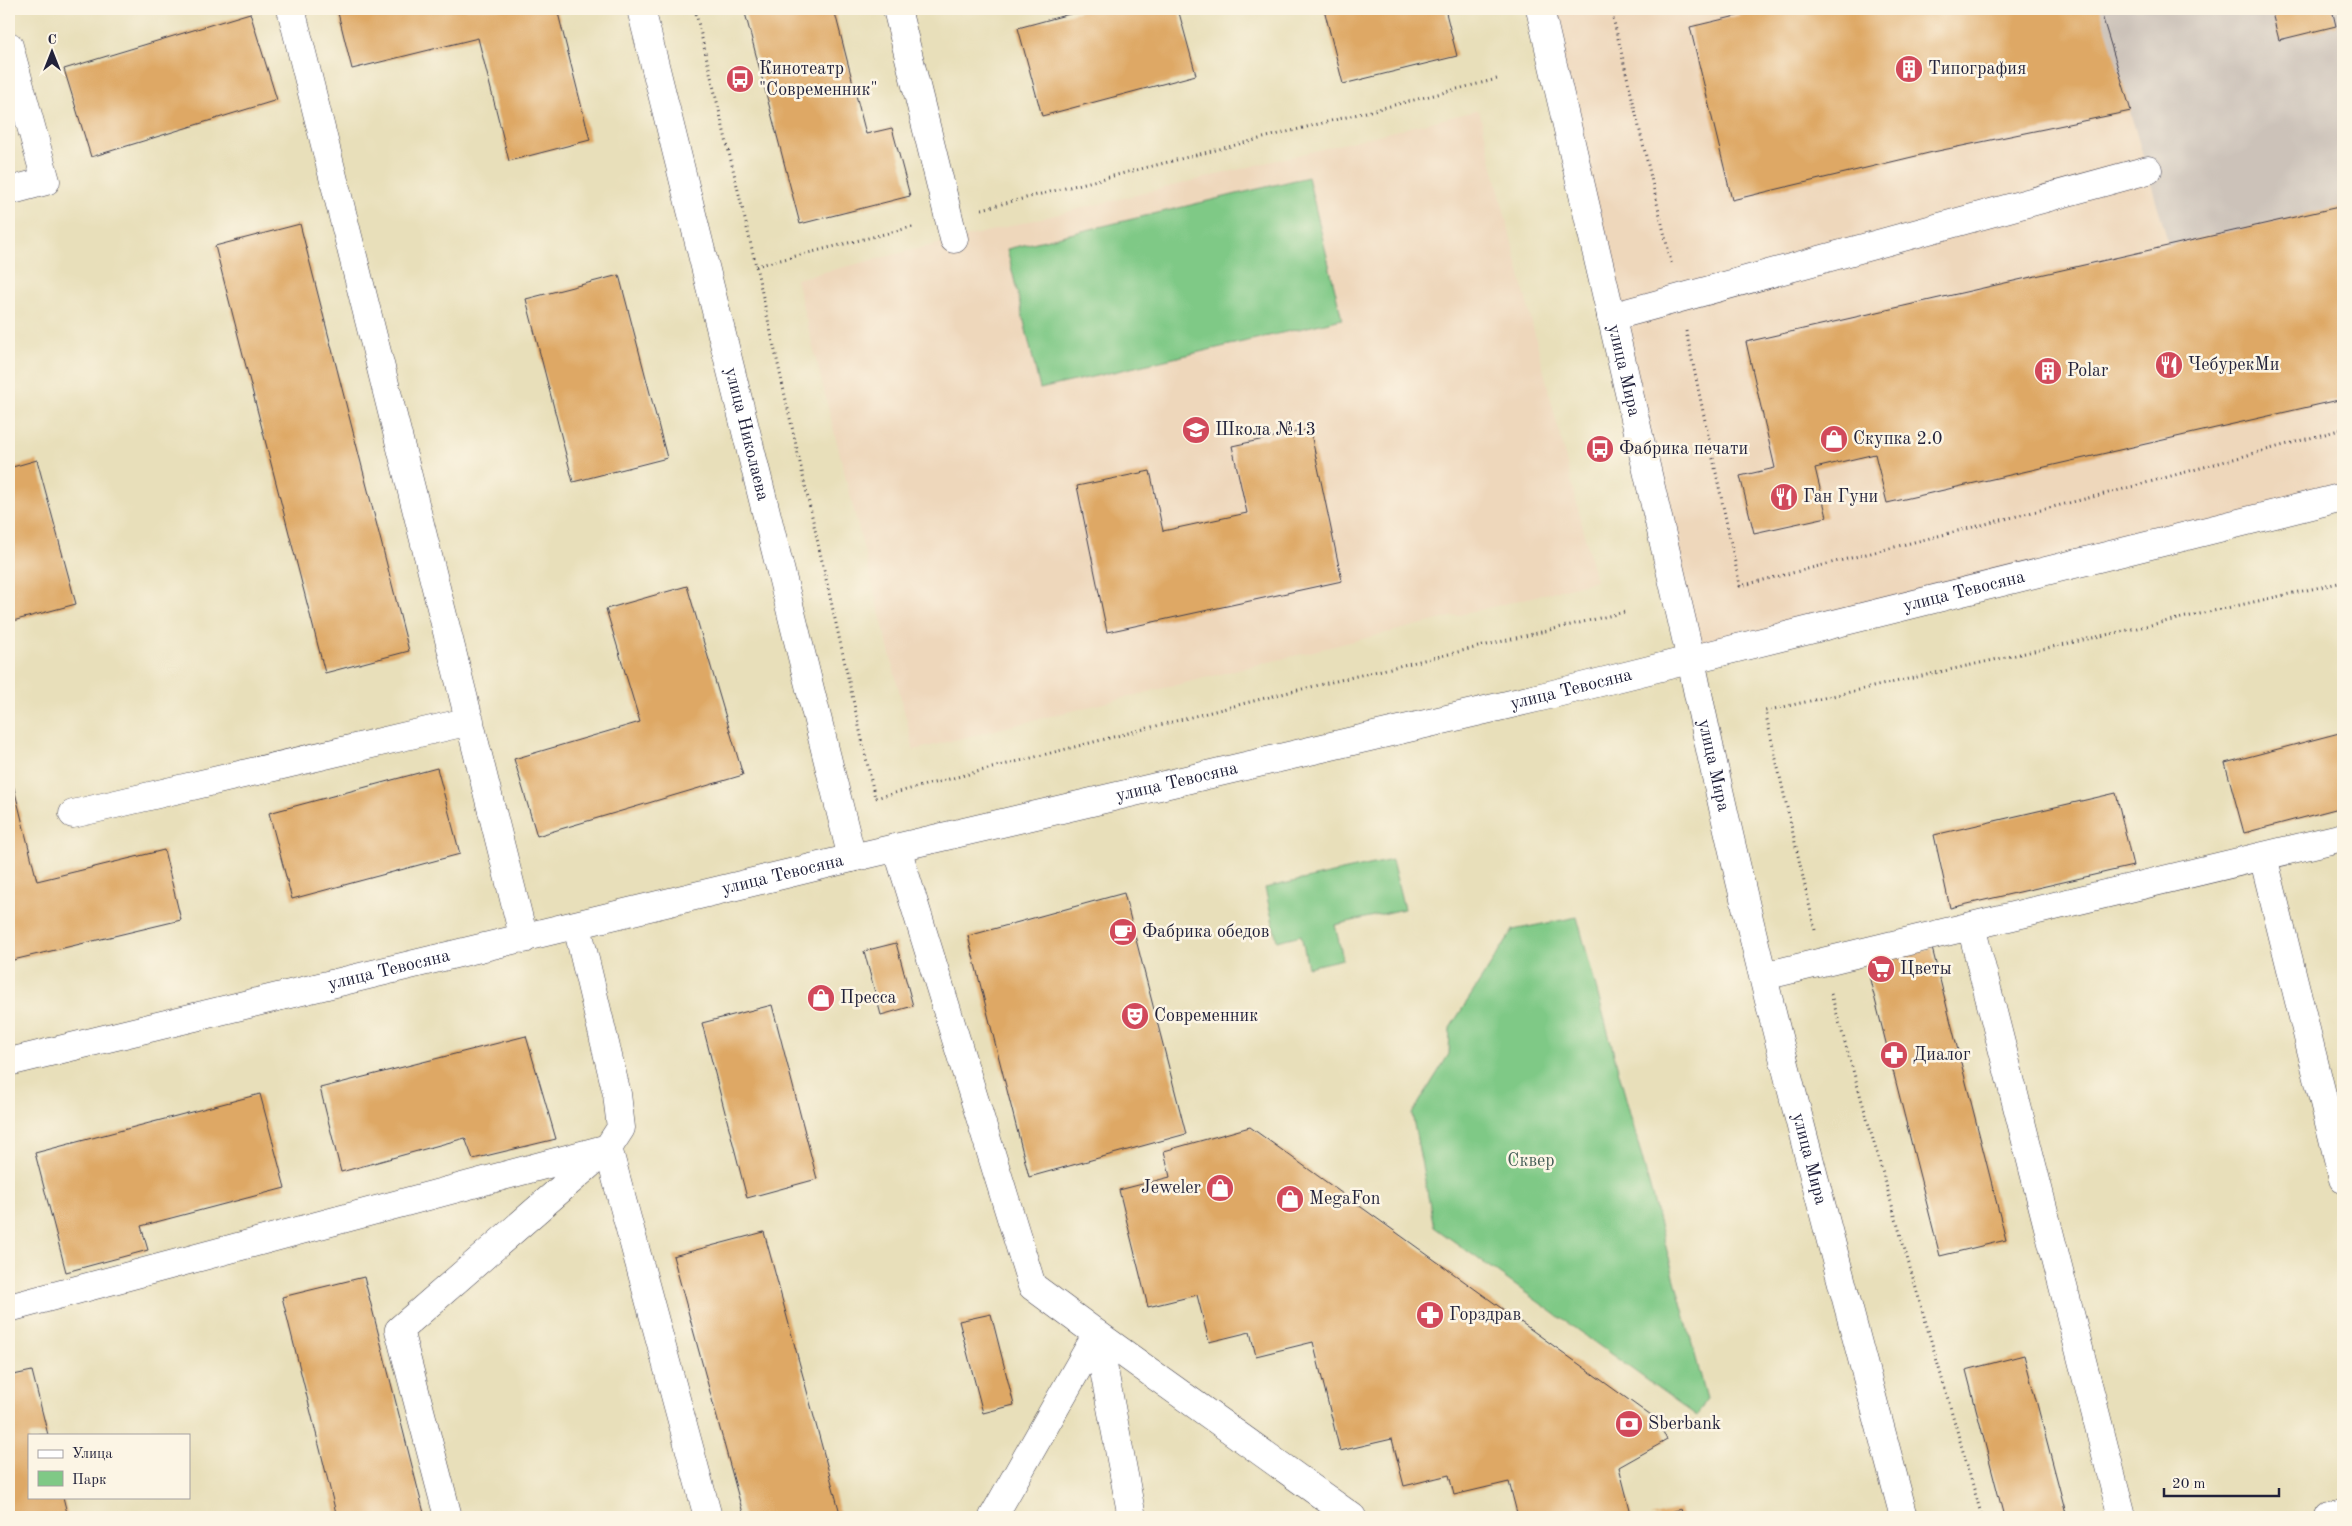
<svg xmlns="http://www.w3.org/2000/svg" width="2352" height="1526" viewBox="0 0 2352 1526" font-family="'Old Standard TT',serif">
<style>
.built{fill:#eed7bb}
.industrial{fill:#ccc2b9}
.green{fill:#7fc986;stroke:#507660}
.building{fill:#dea865}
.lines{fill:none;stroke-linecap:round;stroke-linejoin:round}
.minor-casing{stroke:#403e4e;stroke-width:29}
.major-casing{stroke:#403e4e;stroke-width:29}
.path{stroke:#403e4e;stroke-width:3;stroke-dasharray:1 4;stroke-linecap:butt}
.minor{stroke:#fff;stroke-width:28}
.major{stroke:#fff;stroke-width:28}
.labels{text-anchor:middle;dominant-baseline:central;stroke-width:5;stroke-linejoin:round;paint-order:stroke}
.poi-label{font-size:18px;fill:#22223b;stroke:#fcf5e5;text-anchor:start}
.street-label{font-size:18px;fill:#22223b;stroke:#fcf5e5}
.park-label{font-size:18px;fill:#435c55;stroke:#fcf5e5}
</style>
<rect width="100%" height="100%" fill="#fcf5e5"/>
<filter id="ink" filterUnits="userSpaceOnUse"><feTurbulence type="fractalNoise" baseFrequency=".02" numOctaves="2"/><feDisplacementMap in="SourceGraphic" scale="10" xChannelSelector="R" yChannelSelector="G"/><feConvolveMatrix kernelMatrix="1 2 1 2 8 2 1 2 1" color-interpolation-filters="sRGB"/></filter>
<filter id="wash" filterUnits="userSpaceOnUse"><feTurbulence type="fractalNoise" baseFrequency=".0096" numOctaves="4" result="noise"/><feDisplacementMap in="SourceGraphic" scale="20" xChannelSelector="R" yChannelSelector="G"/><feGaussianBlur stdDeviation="1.12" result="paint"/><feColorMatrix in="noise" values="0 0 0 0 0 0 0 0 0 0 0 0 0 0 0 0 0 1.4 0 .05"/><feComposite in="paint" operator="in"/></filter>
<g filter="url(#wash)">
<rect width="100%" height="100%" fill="#e8dfba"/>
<path class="built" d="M 1540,9 L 2343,9 L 2343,497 L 1691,660 Z
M 1479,110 L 1596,581 L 914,750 L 796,279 Z"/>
<path class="industrial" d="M 2100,9 L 2343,9 L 2343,206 L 2169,245 Z"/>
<path class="green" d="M 1308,177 L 1342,319 L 1040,389 L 1007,249 Z
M 1392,860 L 1404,909 L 1335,925 L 1343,959 L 1308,967 L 1301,935 L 1277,941 L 1265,888 Z
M 1577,917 L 1707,1399 L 1697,1416 L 1434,1227 L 1412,1114 L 1449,1054 L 1450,1028 L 1513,930 Z"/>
<g id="blocks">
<path class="building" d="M 337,9 L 557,9 L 590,140 L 509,161 L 478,38 L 352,69 Z
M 744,9 L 834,9 L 866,134 L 892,128 L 910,196 L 800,224 Z
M 1088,9 L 1178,9 L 1196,75 L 1042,116 L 1018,28 Z
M 1324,9 L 1445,9 L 1457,56 L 1343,84 Z
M 1766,9 L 2100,9 L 2131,111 L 1933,152 L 1732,200 L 1690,27 Z
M 2271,9 L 2332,9 L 2336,26 L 2279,40 Z
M 250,13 L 277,100 L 91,157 L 64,69 Z
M 2343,206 L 2343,399 L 1887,503 L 1875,454 L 1815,468 L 1827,517 L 1754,533 L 1740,476 L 1775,468 L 1746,342 Z
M 300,224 L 409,651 L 325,673 L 215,246 Z
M 619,275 L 667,458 L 573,482 L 526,299 Z
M 1310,429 L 1342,581 L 1107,632 L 1077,486 L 1150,471 L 1163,531 L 1247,513 L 1232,446 Z
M 37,460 L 76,604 L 9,622 L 9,468 Z
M 687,586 L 743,775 L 537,836 L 514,759 L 640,722 L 606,609 Z
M 2343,732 L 2343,807 L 2244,833 L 2225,763 Z
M 9,768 L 37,881 L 164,850 L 181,920 L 9,961 Z
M 437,768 L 460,854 L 292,899 L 269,813 Z
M 2116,793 L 2133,866 L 1950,908 L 1934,835 Z
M 1124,893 L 1186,1134 L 1029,1177 L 968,936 Z
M 896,943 L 913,1006 L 881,1015 L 864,951 Z
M 1932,948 L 2006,1240 L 1940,1256 L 1866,964 Z
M 772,1005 L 817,1179 L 747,1198 L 702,1023 Z
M 526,1036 L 556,1139 L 473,1159 L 465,1138 L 341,1172 L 320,1088 Z
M 260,1094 L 285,1188 L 141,1226 L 148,1250 L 66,1272 L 35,1153 Z
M 1250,1127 L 1658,1421 L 1667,1440 L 1619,1467 L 1632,1517 L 1518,1517 L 1509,1482 L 1454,1495 L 1449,1475 L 1404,1486 L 1392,1439 L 1340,1451 L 1313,1342 L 1256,1356 L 1250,1332 L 1209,1342 L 1197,1295 L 1148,1307 L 1119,1190 L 1170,1177 L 1164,1151 Z
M 764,1232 L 841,1517 L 744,1517 L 673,1256 Z
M 364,1277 L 425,1517 L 337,1517 L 282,1297 Z
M 991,1314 L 1014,1405 L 983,1413 L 959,1321 Z
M 2024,1355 L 2067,1517 L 2004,1517 L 1966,1370 Z
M 32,1371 L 48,1435 L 29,1435 L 29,1497 L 63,1497 L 68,1517 L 9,1517 L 9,1376 Z
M 1681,1509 L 1683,1517 L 1650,1517 Z"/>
</g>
</g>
<g filter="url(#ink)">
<use href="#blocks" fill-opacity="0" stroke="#403e4e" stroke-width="1"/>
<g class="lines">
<defs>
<path id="minor" d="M 291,9 L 524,939
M 897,9 L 954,239
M 9,46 L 46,181 L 9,191
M 1611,317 L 2148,170
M 73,814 L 470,721
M 897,848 L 1032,1286 L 1097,1334 L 1132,1517
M 2263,856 L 2343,1179
M 1764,976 L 1971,926
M 9,1308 L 608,1148 L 621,1128 L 617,1094 L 577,926
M 448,1517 L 399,1330 L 608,1148 L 708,1517
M 993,1517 L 1097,1334 L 1352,1517
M 2122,1517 L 1971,926 L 2343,837
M 2329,1517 L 2343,1514"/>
<g id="major">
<path id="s1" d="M 641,9 L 852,858"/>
<path id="s2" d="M 1540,9 L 1691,660 C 1750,948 1829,1233 1904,1517"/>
<path id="s3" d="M 9,1062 L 852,858 L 1545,696 L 2343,497"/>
</g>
</defs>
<use href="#minor" class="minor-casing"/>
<use href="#major" class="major-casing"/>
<path class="path" d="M 695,9 L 756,266 L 875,798 L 1273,696 L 1625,612
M 1611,9 L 1672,266
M 982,209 L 1497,79
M 756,266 L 916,226
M 1686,331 L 1740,586 L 2120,490 L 2343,429
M 1815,930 L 1765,711 L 2343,582
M 1831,994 L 1982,1517"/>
<use href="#minor" class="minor"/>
<use href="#major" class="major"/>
</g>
</g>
<defs>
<symbol id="building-disc" viewBox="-11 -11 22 22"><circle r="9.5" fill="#d1495b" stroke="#fcf5e5"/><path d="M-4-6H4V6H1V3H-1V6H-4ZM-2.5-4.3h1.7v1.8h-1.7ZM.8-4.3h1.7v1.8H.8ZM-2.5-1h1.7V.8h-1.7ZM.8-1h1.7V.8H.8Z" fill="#fff"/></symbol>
<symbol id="bus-disc" viewBox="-11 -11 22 22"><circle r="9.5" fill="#d1495b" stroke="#fcf5e5"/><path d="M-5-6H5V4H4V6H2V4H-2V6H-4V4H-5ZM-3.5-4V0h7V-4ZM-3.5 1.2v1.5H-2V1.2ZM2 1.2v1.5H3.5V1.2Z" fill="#fff"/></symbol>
<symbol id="restaurant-disc" viewBox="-11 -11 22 22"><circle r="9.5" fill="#d1495b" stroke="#fcf5e5"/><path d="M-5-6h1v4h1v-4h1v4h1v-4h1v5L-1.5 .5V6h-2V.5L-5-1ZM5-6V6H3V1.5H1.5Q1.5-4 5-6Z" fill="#fff"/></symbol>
<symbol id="school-disc" viewBox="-11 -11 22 22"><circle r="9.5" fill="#d1495b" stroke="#fcf5e5"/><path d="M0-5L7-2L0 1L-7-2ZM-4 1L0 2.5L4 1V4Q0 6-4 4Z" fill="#fff"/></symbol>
<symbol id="shop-disc" viewBox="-11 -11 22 22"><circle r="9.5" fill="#d1495b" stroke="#fcf5e5"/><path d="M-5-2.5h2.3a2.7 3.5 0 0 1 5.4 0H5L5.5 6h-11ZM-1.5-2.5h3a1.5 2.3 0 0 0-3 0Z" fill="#fff"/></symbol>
<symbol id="cafe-disc" viewBox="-11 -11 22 22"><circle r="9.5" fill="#d1495b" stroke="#fcf5e5"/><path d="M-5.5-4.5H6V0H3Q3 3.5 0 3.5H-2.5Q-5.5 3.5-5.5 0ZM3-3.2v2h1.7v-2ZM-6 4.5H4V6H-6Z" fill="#fff"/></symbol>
<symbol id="supermarket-disc" viewBox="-11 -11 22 22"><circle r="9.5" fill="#d1495b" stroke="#fcf5e5"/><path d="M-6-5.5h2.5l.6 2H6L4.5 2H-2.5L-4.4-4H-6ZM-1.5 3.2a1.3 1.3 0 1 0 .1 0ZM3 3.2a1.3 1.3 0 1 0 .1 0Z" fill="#fff"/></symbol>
<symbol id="theatre-disc" viewBox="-11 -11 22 22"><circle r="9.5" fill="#d1495b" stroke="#fcf5e5"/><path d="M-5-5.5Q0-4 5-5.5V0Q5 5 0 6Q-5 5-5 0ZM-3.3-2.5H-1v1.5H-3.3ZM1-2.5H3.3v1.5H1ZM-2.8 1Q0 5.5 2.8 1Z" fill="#fff"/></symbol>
<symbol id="pharmacy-disc" viewBox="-11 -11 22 22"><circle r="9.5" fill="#d1495b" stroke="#fcf5e5"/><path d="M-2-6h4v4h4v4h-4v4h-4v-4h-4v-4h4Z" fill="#fff"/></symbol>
<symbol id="bank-disc" viewBox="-11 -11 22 22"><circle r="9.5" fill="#d1495b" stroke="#fcf5e5"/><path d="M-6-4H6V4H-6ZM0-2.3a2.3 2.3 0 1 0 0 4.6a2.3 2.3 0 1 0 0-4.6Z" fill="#fff"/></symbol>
</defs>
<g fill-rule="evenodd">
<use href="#building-disc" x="1893" y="53" width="32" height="32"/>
<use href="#bus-disc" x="724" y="63" width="32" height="32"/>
<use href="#restaurant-disc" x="2153" y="349" width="32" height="32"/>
<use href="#building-disc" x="2032" y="355" width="32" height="32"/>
<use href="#school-disc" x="1180" y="414" width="32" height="32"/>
<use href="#shop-disc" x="1818" y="423" width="32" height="32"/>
<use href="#bus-disc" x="1584" y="433" width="32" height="32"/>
<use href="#restaurant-disc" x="1768" y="481" width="32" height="32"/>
<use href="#cafe-disc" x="1107" y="916" width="32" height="32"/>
<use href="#supermarket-disc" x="1865" y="953" width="32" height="32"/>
<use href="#shop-disc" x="805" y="982" width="32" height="32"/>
<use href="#theatre-disc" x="1119" y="1000" width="32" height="32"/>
<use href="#pharmacy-disc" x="1878" y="1039" width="32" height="32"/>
<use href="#shop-disc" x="1204" y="1172" width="32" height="32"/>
<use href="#shop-disc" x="1274" y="1183" width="32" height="32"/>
<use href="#pharmacy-disc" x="1414" y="1299" width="32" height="32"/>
<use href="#bank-disc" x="1613" y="1408" width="32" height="32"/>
</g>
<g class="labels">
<g class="poi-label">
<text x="759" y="69">Кинотеатр<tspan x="759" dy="21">"Современник"</tspan></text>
<text x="1928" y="69">Типография</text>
<text x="2188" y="365">ЧебурекМи</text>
<text x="2067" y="371">Polar</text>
<text x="1215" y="430">Школа №13</text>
<text x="1853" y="439">Скупка 2.0</text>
<text x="1619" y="449">Фабрика печати</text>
<text x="1803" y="497">Ган Гуни</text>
<text x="1142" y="932">Фабрика обедов</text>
<text x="1900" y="969">Цветы</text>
<text x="840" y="998">Пресса</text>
<text x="1154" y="1016">Современник</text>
<text x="1913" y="1055">Диалог</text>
<text x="1201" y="1188" text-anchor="end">Jeweler</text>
<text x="1309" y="1199">MegaFon</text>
<text x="1449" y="1315">Горздрав</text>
<text x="1648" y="1424">Sberbank</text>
</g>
<g class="street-label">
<text stroke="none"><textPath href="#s2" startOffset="371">улица Мира</textPath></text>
<text stroke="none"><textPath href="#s1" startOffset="438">улица Николаева</textPath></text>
<text stroke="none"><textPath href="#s3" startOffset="2011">улица Тевосяна</textPath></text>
<text stroke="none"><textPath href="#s3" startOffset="1606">улица Тевосяна</textPath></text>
<text stroke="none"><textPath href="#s2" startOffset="776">улица Мира</textPath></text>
<text stroke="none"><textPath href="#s3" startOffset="1201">улица Тевосяна</textPath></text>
<text stroke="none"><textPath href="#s3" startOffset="796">улица Тевосяна</textPath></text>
<text stroke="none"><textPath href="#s3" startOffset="391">улица Тевосяна</textPath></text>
<text stroke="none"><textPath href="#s2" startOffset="1181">улица Мира</textPath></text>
</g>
<g class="park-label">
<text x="1531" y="1161">Сквер</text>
</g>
</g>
<rect width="2352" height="1526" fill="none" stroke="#fcf5e5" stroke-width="30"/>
<rect x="28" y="1434" width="162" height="65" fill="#fcf5e5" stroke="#a5a1a1"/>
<rect x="38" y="1450" width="25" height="8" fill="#ffffff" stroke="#a5a1a1"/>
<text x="72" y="1458" font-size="15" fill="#22223b">Улица</text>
<rect x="38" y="1471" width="25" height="15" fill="#7fc986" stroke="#a5a1a1"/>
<text x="72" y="1484" font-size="15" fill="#22223b">Парк</text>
<g transform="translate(52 52)" stroke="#fcf5e5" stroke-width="4" paint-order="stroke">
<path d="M0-4L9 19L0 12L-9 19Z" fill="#22223b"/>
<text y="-8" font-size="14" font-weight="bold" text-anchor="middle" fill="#22223b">С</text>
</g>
<path d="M2164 1488v8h115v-8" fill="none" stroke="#22223b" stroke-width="2.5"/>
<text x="2172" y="1488" font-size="15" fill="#22223b" stroke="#fcf5e5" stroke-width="4" paint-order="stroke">20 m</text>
</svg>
